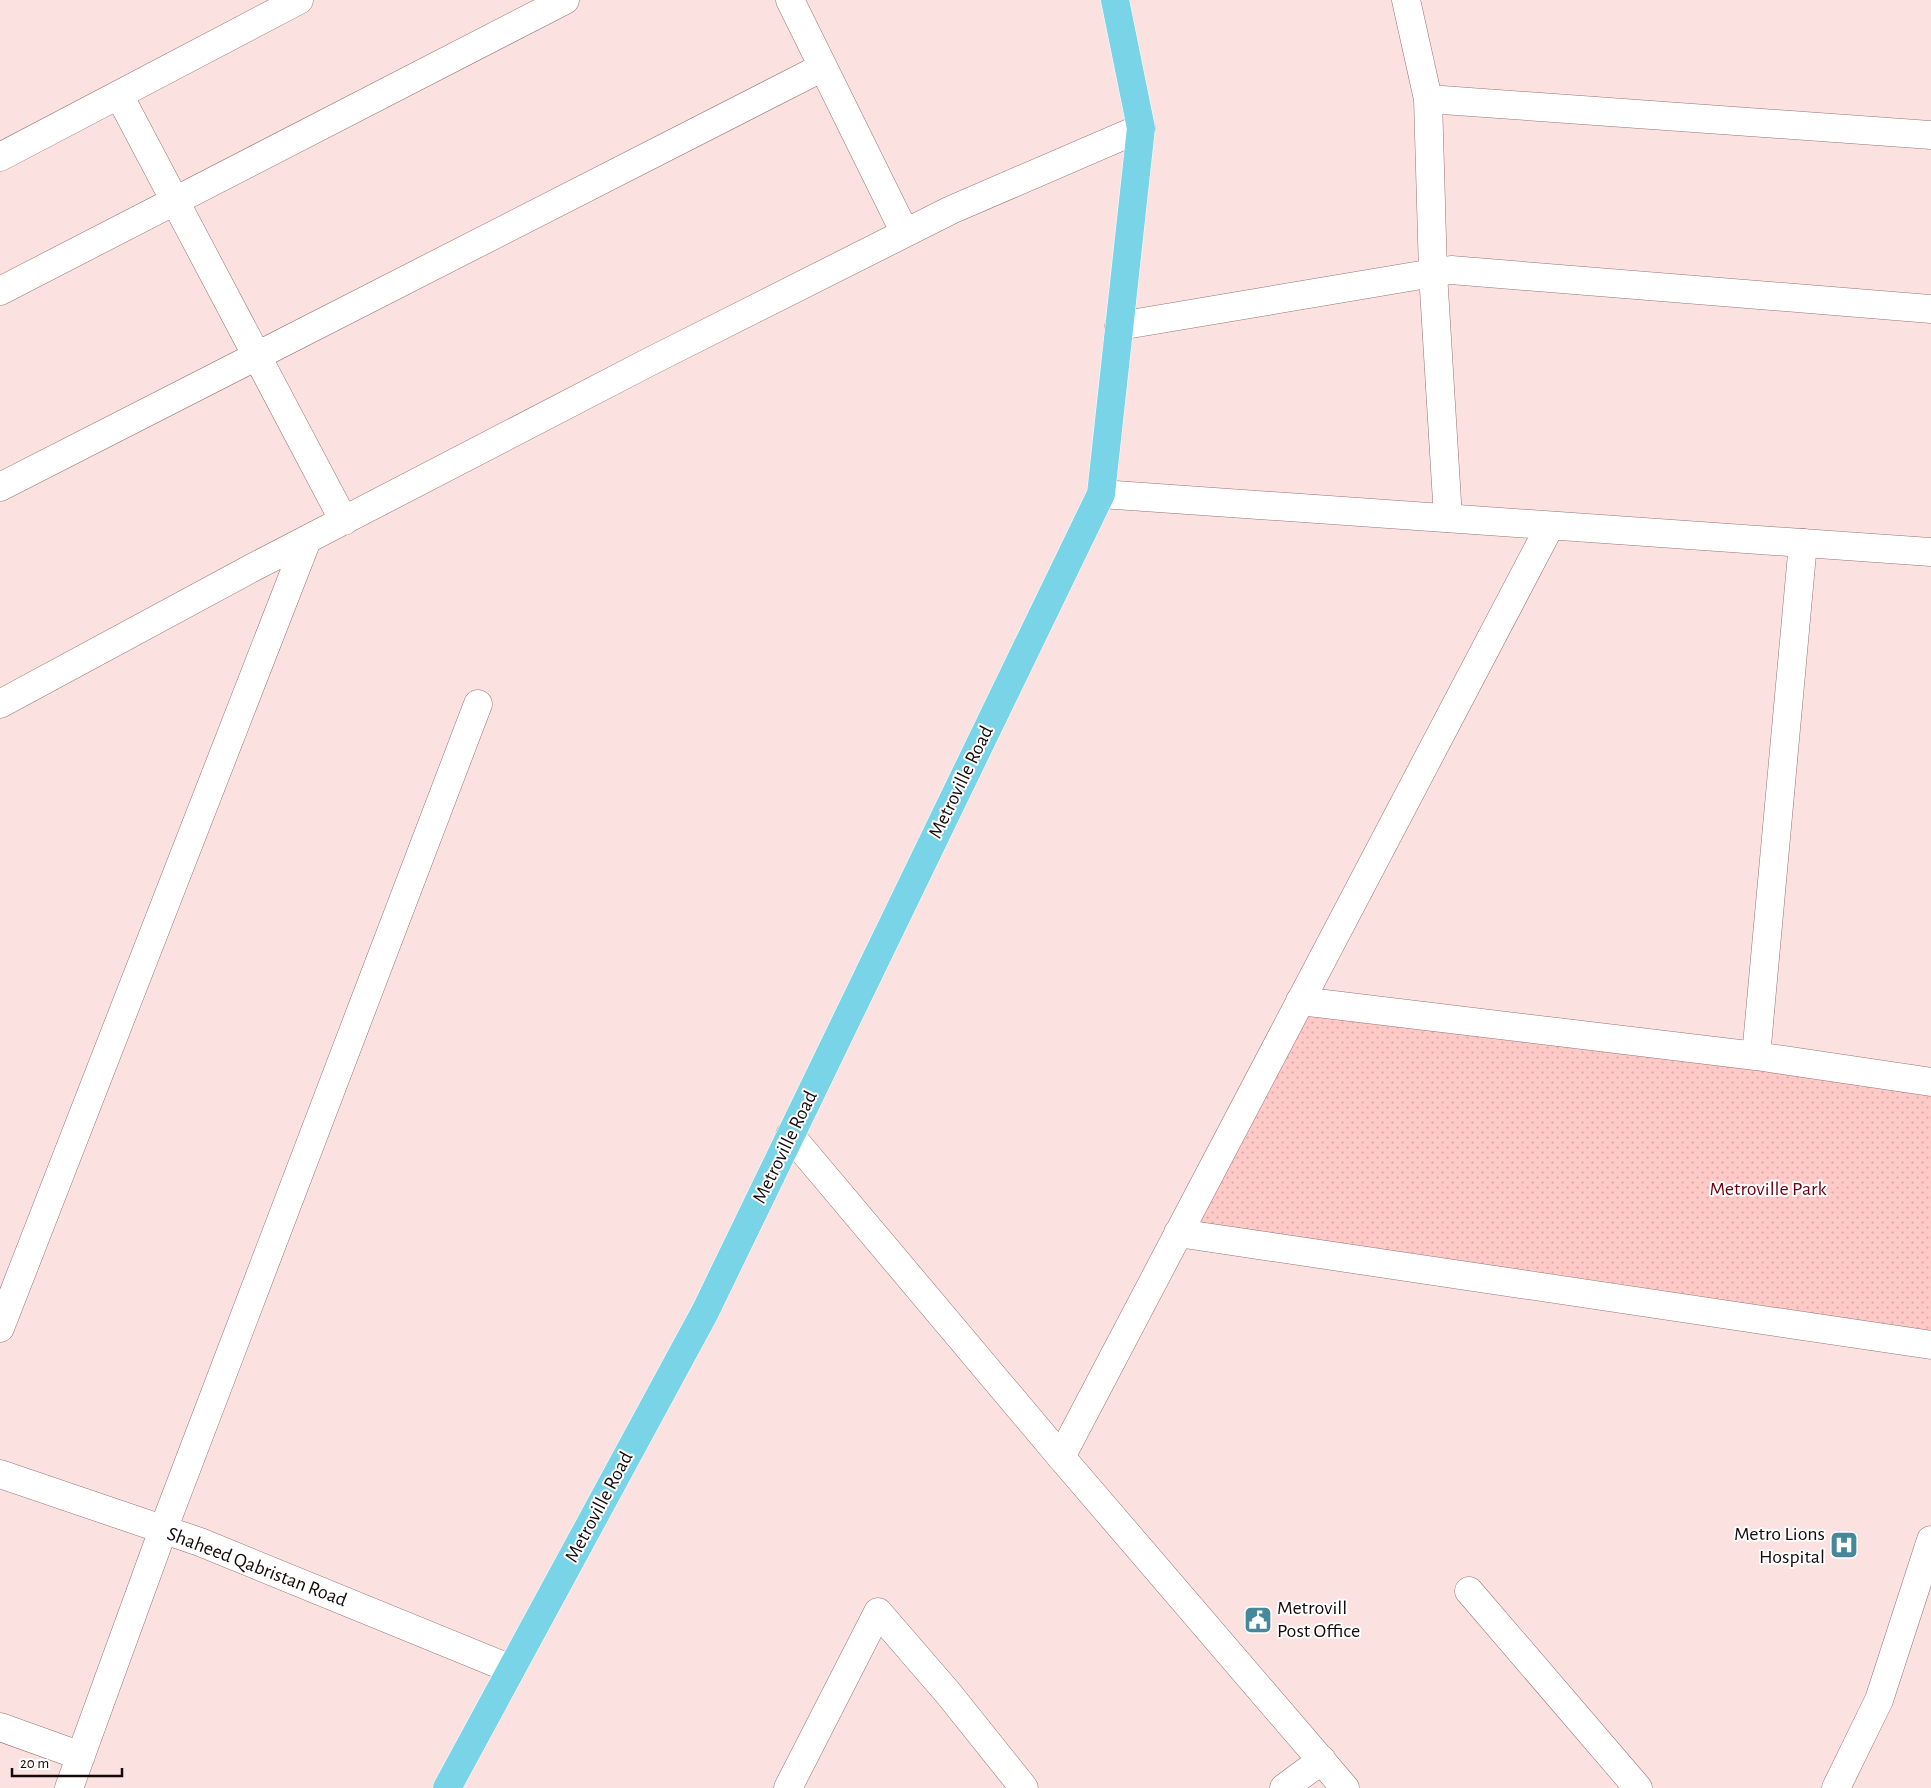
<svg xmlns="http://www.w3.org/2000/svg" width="1931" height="1788" viewBox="0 0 1931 1788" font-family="'Alegreya Sans',sans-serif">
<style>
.park{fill:url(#park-dots)}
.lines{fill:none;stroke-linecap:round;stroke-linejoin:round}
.minor-casing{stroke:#977371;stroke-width:29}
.tertiary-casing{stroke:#977371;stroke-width:29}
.primary-casing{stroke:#fff;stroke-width:29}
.minor{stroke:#fff;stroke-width:28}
.tertiary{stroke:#fff;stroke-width:28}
.primary{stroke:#79d4e8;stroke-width:28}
.labels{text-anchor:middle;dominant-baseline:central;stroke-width:4;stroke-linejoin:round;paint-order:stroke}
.street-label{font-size:20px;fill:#160909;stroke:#fff}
.park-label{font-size:20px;fill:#6c0012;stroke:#fff}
.poi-label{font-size:20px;fill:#160909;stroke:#fff;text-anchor:end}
</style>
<defs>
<pattern id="park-dots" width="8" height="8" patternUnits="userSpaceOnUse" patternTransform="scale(1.25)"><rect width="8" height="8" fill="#fec9c6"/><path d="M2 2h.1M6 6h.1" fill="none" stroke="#d9aba9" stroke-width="1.8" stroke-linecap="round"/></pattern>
</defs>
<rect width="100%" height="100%" fill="#fbe2e1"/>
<path class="park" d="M 1300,1001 L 1931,1082 L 1931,1345 L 1178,1233 Z"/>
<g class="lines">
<defs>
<path id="minor" d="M 790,0 L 905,233
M 1406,0 L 1428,99 L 1433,273 L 1448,518
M 119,95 L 344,521
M 1428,99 L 1931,135
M 0,157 L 299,0
M 0,291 L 565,0
M 1119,326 L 1451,270 L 1931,309
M 0,487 L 823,67
M 0,704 L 250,569 L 651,361 L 951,210 L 1141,128
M 1300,1001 L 1756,1056 L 1931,1082
M 1756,1056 L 1803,543
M 1178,1233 L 1931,1345
M 0,1328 L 307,540
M 1061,1457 L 1550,526
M 0,1474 L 200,1542 L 511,1669
M 1469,1591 L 1638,1788
M 0,1727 L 81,1756
M 69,1788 L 163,1530 L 478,704
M 788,1788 L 878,1612 L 948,1693 L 1024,1788
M 1284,1788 L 1322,1760
M 1836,1788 L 1879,1700 L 1931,1540"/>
<path id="tertiary" d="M 1101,494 L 1931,552
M 790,1135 L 1061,1457 L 1345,1788"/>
<path id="primary" d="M 447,1788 L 705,1312 L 1101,494 L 1141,128 L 1115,0"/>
</defs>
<use href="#minor" class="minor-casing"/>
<use href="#tertiary" class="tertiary-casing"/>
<use href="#primary" class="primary-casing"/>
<use href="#minor" class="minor"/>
<use href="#tertiary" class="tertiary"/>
<use href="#primary" class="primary"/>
</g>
<defs>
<symbol id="hospital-square" viewBox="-11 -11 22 22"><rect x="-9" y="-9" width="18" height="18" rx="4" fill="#46889a" stroke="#fff"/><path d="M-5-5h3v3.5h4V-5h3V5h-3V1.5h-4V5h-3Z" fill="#fff"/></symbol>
<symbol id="civic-square" viewBox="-11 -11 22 22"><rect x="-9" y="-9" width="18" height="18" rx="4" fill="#46889a" stroke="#fff"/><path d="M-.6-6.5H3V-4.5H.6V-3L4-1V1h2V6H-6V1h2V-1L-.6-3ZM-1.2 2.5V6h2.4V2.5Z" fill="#fff"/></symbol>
</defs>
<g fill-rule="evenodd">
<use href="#hospital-square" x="1828" y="1529" width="32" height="32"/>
<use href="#civic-square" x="1242" y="1604" width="32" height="32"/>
</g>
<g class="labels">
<g class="street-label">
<text transform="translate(961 782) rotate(-64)">Metroville Road</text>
<text transform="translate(785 1147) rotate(-64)">Metroville Road</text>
<text transform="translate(599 1507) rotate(-62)">Metroville Road</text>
<text transform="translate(257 1567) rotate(21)">Shaheed Qabristan Road</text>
</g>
<g class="park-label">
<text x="1768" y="1189">Metroville Park</text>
</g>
<g class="poi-label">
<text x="1825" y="1534">Metro Lions<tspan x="1825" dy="23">Hospital</tspan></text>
<text x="1277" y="1608" text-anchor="start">Metrovill<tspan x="1277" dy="23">Post Office</tspan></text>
</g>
</g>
<path d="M12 1768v8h110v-8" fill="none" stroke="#160909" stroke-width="2.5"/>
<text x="20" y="1768" font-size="15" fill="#160909" stroke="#ffffff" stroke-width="4" paint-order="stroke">20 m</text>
</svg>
